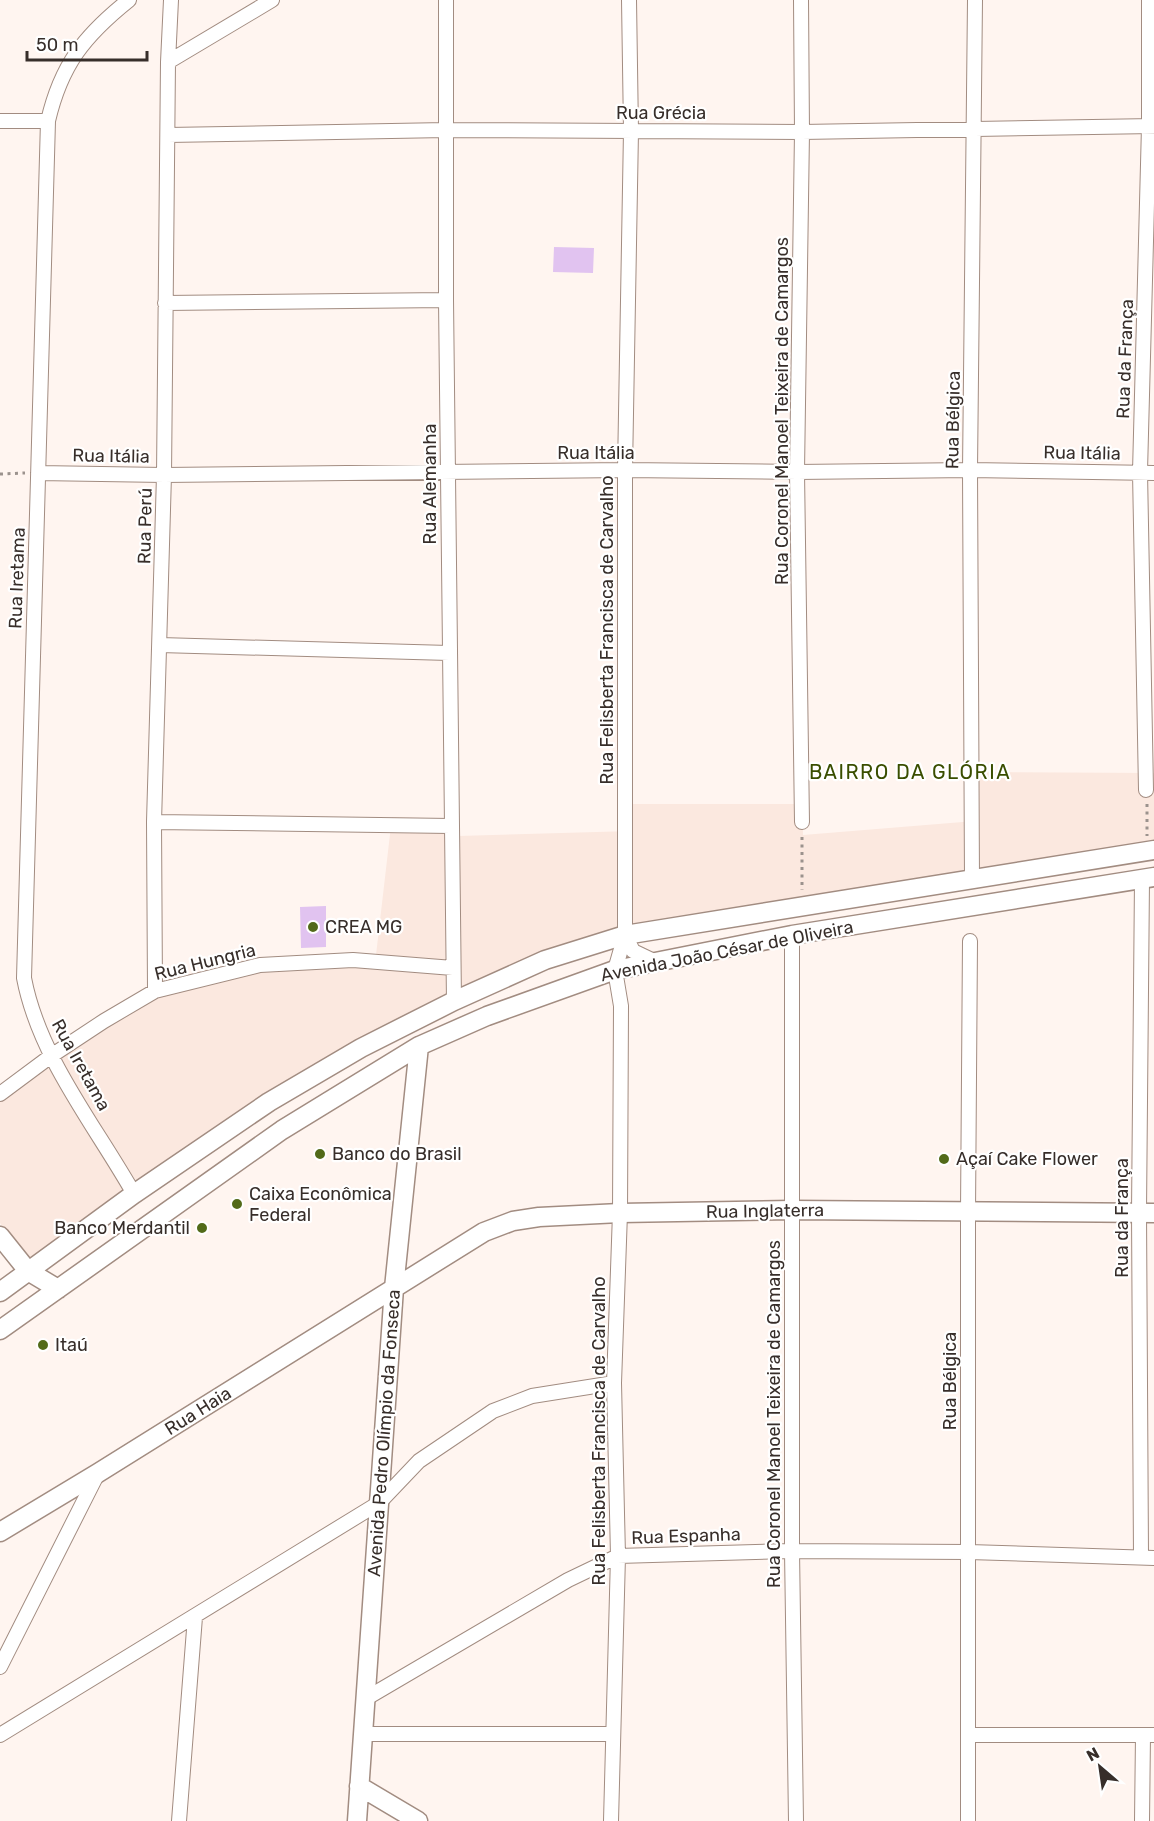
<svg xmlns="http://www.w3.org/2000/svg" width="1154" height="1821" viewBox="0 0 1154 1821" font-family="Rubik,sans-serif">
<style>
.built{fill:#fbe8df}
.building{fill:#e1c3f0}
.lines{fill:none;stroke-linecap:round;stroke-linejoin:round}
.street-casing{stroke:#a28c81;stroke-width:16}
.secondary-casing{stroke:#a28c81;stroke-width:21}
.path{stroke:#9b928d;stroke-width:3;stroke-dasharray:3 4.5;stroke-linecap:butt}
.street{stroke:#fff;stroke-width:14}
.secondary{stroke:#fff;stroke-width:18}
.poi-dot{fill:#526a19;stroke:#fff;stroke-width:2}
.labels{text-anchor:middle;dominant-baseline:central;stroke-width:4.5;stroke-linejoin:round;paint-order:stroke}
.street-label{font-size:18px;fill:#372e2a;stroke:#fff}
.poi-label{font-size:18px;fill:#372e2a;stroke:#fff;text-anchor:start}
.neighbourhood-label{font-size:20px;letter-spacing:1.5px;fill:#3a4e00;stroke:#fff}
</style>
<rect width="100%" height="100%" fill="#fff5f0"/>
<path class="built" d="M 975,772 L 1154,773 L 1154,845 L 545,953 L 450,992 L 362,1040 L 34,1265 L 0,1223 L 0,1091 L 104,1014 L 168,980 L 261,958 L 354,953 L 376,955 L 392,817 L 459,819 L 458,836 L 632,831 L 633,804 L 802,804 L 803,835 L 975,821 Z"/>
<path class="building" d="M 554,247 L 594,248 L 593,273 L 553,272 Z
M 326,906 L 326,947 L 301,948 L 300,907 Z"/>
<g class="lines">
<defs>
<path id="street" d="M 129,0 C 84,36 61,65 48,121 L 24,978 C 39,1057 95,1125 134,1194
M 446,0 L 446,300 L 454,1001
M 801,0 L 802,132 L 797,472 L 802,822
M 168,62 L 272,0
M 0,121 L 48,121
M 168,135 L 446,130 L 802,132 L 1154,126
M 165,303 L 446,300
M 38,473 L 164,475 L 625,470 L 797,472 L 970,470 L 1154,473
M 160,645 L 449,653
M 1146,790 L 1140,472 L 1149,126 L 1149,0
M 154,822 L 451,826
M 972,880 L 970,470 L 975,0
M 625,935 L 633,951 L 656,962
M 792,935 L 792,1551 L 796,1821
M 155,991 L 154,822 L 164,475 L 168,62 L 171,0
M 0,1094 L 51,1056 L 104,1021 L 155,991 L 260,965 L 353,960 L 453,968
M 1141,1557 L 1139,1212 L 1142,879
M 0,1667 L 98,1473
M 365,1699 L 568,1580 L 618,1556 L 792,1551 L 969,1552 L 1154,1558
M 363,1734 L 612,1734
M 0,1735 L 379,1503 L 419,1461 L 493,1411 L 532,1396 L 614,1383
M 968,1735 L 1154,1735
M 179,1821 L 195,1617
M 611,1821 L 618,1556 L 614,1383 L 620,1213 L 621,1006 L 615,970 L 625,935 L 625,470 L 631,131 L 629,0
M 968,1821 L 968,1213 L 970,941
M 1142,1821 L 1143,1735"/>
<path id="secondary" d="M 0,1236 L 28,1271 L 58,1289
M 0,1292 L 134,1194 L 269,1102 L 361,1048 L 454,1001 L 545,960 L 625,935 L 1154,850
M 0,1330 L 282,1130 L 419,1046 L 487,1016 L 615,970 L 792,935 L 1154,877
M 0,1532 L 98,1473 L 484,1232 L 513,1221 L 539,1217 L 620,1213 L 792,1210 L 1154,1213
M 359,1786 L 418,1821
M 357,1821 L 394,1288 L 419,1046"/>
</defs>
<use href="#street" class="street-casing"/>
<use href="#secondary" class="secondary-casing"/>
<path class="path" d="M 0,474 L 25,473
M 1147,804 L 1147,836
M 802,837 L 802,890"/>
<use href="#street" class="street"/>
<use href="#secondary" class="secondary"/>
</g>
<g class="poi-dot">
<circle cx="313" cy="927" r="6"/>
<circle cx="320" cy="1154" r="6"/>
<circle cx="944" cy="1159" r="6"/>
<circle cx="237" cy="1204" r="6"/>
<circle cx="202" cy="1228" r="6"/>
<circle cx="43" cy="1345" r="6"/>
</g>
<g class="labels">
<g class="street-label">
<text x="661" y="113">Rua Grécia</text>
<text transform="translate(1125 359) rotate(-88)">Rua da França</text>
<text transform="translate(782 411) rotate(-90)">Rua Coronel Manoel Teixeira de Camargos</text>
<text transform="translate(953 420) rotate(-89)">Rua Bélgica</text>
<text x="596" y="453">Rua Itália</text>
<text transform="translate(1082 453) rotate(1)">Rua Itália</text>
<text transform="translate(111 456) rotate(1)">Rua Itália</text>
<text transform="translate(430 484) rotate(-90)">Rua Alemanha</text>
<text transform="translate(145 526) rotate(-89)">Rua Perú</text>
<text transform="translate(17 578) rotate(-88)">Rua Iretama</text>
<text transform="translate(607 630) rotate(-90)">Rua Felisberta Francisca de Carvalho</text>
<text transform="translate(727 951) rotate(-11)">Avenida João César de Oliveira</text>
<text transform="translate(205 962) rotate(-14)">Rua Hungria</text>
<text transform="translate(81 1065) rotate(61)">Rua Iretama</text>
<text transform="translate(765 1211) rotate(-1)">Rua Inglaterra</text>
<text transform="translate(1122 1218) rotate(-90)">Rua da França</text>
<text transform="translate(950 1381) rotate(-90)">Rua Bélgica</text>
<text transform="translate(198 1411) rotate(-32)">Rua Haia</text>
<text transform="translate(774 1414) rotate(-90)">Rua Coronel Manoel Teixeira de Camargos</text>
<text transform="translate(599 1431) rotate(-90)">Rua Felisberta Francisca de Carvalho</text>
<text transform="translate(384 1433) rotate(-86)">Avenida Pedro Olímpio da Fonseca</text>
<text transform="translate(686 1536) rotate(-2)">Rua Espanha</text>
</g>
<g class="poi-label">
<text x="325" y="927">CREA MG</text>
<text x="332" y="1154">Banco do Brasil</text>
<text x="956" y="1159">Açaí Cake Flower</text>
<text x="249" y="1194">Caixa Econômica<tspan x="249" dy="21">Federal</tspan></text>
<text x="190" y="1228" text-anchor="end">Banco Merdantil</text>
<text x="55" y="1345">Itaú</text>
</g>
<g class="neighbourhood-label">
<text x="910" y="772">BAIRRO DA GLÓRIA</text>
</g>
</g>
<g transform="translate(1100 1767) rotate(331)" stroke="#ffffff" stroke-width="4.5" paint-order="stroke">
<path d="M0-4.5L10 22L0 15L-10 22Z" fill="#372e2a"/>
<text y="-9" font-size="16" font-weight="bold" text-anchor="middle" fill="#372e2a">N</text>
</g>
<path d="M27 51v9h120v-9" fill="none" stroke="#372e2a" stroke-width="3"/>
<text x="36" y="51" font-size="18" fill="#372e2a" stroke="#ffffff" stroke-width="4.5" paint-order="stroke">50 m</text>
</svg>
